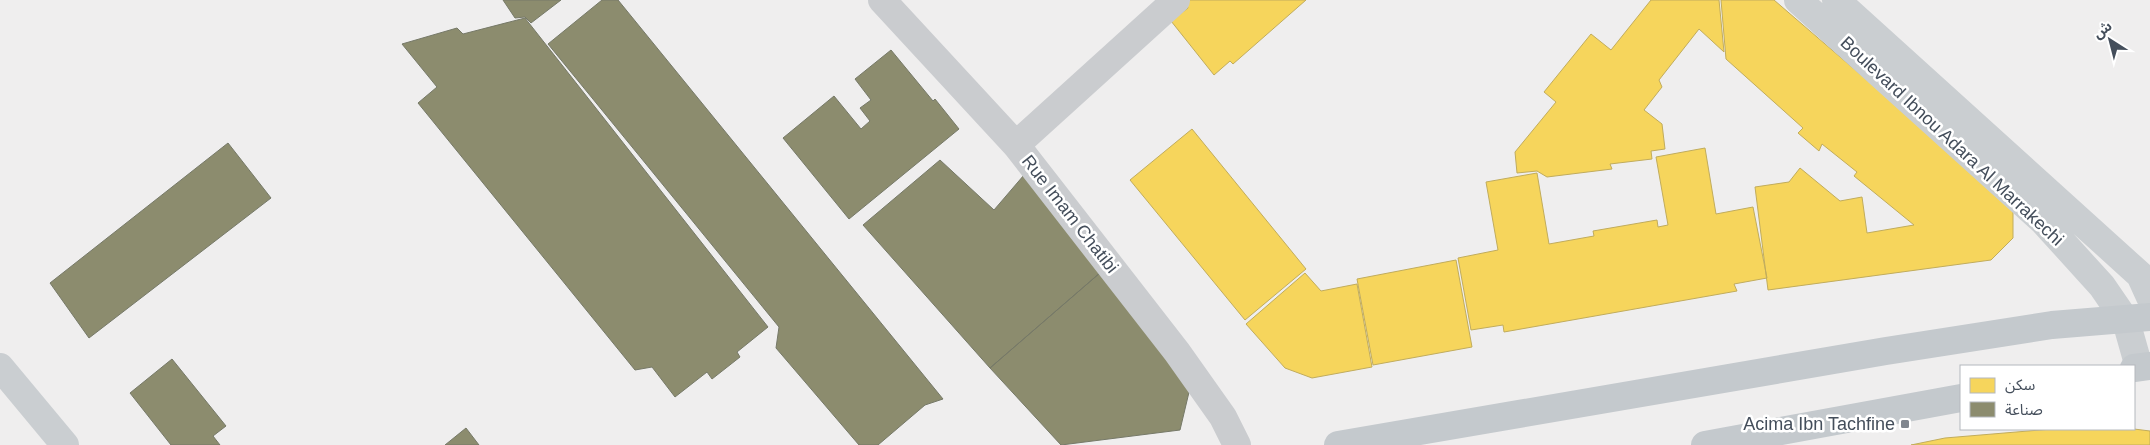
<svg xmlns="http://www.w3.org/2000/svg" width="2150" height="445" viewBox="0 0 2150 445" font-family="Arial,'Noto Sans Arabic',sans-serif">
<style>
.homes{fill:#f6d55c;stroke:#c1ac5c}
.industry{fill:#8c8c6e;stroke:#767968}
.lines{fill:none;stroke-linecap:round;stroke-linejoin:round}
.street{stroke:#cacccf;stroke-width:28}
.secondary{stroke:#caced1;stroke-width:28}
.primary{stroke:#c4c9cd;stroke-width:28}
.poi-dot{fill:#80868e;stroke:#fff;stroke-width:2}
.labels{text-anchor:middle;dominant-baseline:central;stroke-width:5;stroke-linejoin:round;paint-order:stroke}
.street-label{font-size:18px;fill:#444e5b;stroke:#fff}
.poi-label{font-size:18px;fill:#444e5b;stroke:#fff;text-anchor:end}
</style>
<rect width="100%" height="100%" fill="#efeeee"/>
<path class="homes" d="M 1190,0 L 1306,0 L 1233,64 L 1230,61 L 1214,75 L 1171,21 L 1188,8 L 1186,3 Z
M 1651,0 L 1719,0 L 1724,52 L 1699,29 L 1659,80 L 1662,87 L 1644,110 L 1662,124 L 1665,149 L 1651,151 L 1652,159 L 1610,164 L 1612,169 L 1547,177 L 1537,171 L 1517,173 L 1515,152 L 1556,102 L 1544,92 L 1591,34 L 1611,50 Z
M 1721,0 L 1774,0 L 2013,206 L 2013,238 L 1991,260 L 1768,290 L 1755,187 L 1789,182 L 1800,168 L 1840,201 L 1862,197 L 1867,233 L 1914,225 L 1854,176 L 1857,172 L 1822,144 L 1819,151 L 1798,133 L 1803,128 L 1726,59 Z
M 1192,129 L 1306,269 L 1245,320 L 1130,180 Z
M 1705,148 L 1716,214 L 1753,207 L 1767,278 L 1734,284 L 1737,291 L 1504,332 L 1503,325 L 1471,330 L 1458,258 L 1498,250 L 1486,182 L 1537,173 L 1549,244 L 1594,236 L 1593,231 L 1657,220 L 1658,227 L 1668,225 L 1656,157 Z
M 1456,260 L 1472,347 L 1373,365 L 1357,279 Z
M 1305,273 L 1321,291 L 1357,284 L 1372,367 L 1312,378 L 1285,368 L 1246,324 Z
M 2052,429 L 2134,429 L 2150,431 L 2150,445 L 1911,445 L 1945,438 Z"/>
<path class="industry" d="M 503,0 L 561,0 L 531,23 L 525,17 L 515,18 Z
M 602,0 L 618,0 L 943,399 L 925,405 L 878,445 L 859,445 L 776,348 L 779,327 L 548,44 Z
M 525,18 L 768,327 L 737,352 L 740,357 L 712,379 L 707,372 L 675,397 L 652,367 L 635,370 L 418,103 L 437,87 L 402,44 L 457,28 L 463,34 Z
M 891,50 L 933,101 L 935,99 L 959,129 L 849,219 L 783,138 L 834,96 L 861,129 L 870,121 L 860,108 L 871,100 L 855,79 Z
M 228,143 L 271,198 L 89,338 L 50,283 Z
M 940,160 L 994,210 L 1024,175 L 1101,272 L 990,368 L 863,225 Z
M 1101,272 L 1190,388 L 1180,430 L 1061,445 L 990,368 Z
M 172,359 L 226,426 L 213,436 L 220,445 L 171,445 L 130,393 Z
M 466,428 L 479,445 L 445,445 Z"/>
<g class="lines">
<path class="street" d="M 882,0 L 1016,145 L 1177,352 L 1223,417 L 1237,445
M 1016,145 L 1176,0"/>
<path class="secondary" d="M 1798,0 L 2043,221 L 2102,286 L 2126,321 L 2139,367
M 1836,0 L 2140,275 L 2150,297
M 0,367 L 65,445"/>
<path class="primary" d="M 2134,368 L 2150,366
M 1338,445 L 1886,351 L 2052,325 L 2150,317
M 1705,445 L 1961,398"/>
</g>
<rect class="poi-dot" x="1900" y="419" width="10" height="10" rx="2.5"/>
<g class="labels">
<g class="street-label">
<text transform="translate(1952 141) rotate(43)">Boulevard Ibnou Adara Al Marrakechi</text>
<text transform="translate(1070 214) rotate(52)">Rue Imam Chatibi</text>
</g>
<g class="poi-label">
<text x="1895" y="424">Acima Ibn Tachfine</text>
</g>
</g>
<rect x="1960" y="365" width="175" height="65" fill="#ffffff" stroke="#b4b8bd"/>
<rect x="1970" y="378" width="25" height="15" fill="#f6d55c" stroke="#b4b8bd"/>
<text x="2005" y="390" font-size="15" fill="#444e5b">سكن</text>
<rect x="1970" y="402" width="25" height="15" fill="#8c8c6e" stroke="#b4b8bd"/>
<text x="2005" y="415" font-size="15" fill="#444e5b">صناعة</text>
<g transform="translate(2110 40) rotate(324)" stroke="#ffffff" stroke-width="4" paint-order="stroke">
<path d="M0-4L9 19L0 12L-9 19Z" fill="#444e5b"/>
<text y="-8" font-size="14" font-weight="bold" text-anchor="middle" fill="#444e5b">ش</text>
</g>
</svg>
